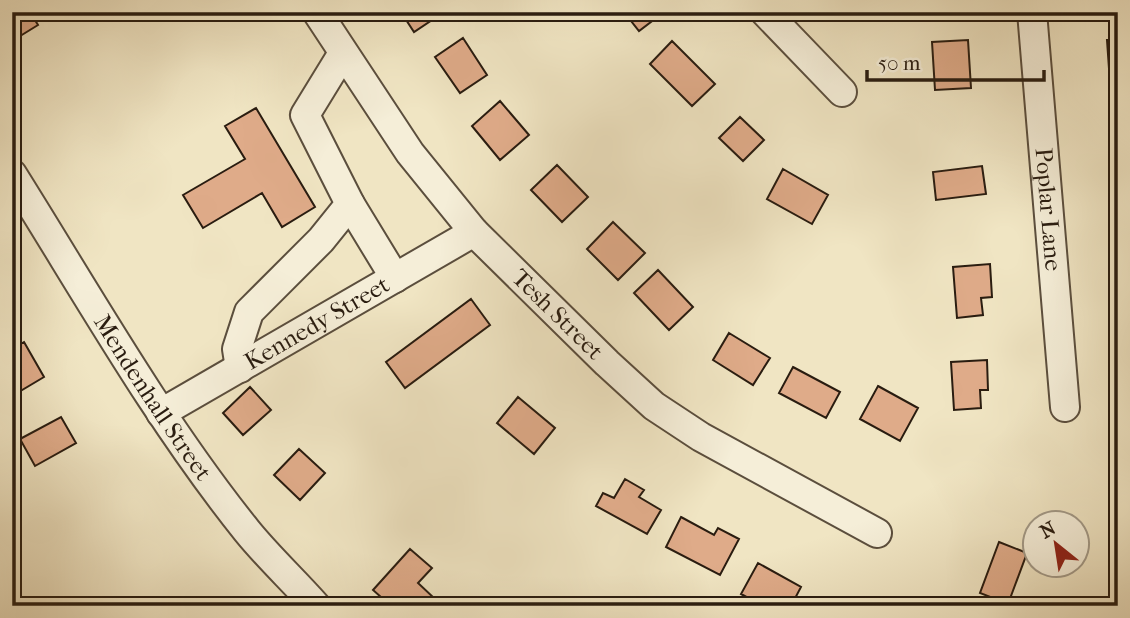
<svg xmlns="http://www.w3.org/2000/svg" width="1130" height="618" viewBox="0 0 1130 618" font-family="'IM FELL French Canon',serif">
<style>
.building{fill:#dfab89;stroke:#291c10;stroke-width:2}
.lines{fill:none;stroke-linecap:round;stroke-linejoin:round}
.minor-casing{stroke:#5b4e3d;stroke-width:32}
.minor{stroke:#f5eed8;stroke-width:28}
.labels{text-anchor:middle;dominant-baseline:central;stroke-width:7;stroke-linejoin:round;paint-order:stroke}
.street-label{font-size:24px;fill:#291c10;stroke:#f5eed8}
</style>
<rect width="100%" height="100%" fill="#f0e5c3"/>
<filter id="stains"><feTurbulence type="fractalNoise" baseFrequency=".00286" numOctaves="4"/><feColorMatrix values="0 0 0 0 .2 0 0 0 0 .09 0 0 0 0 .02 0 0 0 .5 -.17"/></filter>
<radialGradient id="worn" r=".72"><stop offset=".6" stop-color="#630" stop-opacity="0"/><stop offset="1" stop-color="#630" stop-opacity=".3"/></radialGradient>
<path class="building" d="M 12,12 L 30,12 L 38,25 L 12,41 Z
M 401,12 L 444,12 L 414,32 Z
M 624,12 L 664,12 L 639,31 Z
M 463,38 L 487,75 L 460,93 L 435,57 Z
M 968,40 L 971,88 L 935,90 L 932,42 Z
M 1107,40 L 1118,40 L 1118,83 L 1110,83 Z
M 672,41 L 715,84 L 692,106 L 650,64 Z
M 500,101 L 529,135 L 500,160 L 472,126 Z
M 256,108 L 315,207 L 282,227 L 262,193 L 203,228 L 183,195 L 245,159 L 225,126 Z
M 740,117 L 764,140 L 743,161 L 719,138 Z
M 1113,138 L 1118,138 L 1118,176 L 1115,177 Z
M 557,165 L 588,197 L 562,222 L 531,190 Z
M 982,166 L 986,194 L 936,200 L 933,172 Z
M 783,169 L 828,195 L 812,224 L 767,199 Z
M 613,222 L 645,253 L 618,280 L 587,249 Z
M 990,264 L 992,297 L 981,298 L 983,315 L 957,318 L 953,267 Z
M 658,270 L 693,307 L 669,330 L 634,293 Z
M 471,299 L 490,325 L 405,388 L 386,362 Z
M 729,333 L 770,358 L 753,385 L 713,360 Z
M 24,342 L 44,377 L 12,396 L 12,349 Z
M 987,360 L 988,390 L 980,390 L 981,408 L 954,410 L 951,362 Z
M 793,367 L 840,392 L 826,418 L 779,393 Z
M 878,386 L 918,408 L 900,441 L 860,419 Z
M 250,387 L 271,410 L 243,435 L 223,413 Z
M 518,397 L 555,428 L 534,454 L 497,423 Z
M 61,417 L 76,443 L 35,466 L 20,439 Z
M 299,449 L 325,473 L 300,500 L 274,475 Z
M 625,479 L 644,490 L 639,497 L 661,510 L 647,534 L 596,506 L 603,493 L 614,498 Z
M 681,517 L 714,535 L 718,528 L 739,539 L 720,575 L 666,547 Z
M 999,542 L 1027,553 L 1008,604 L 980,593 Z
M 410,549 L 432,568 L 418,583 L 434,598 L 427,606 L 391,606 L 373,590 Z
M 758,563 L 801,587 L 791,606 L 763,606 L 741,594 Z"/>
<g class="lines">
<defs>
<g id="minor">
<path id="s1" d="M 317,12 L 410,153 L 474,232 L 607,363 L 654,406 L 701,437 L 877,533"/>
<path d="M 765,12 L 842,92"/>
<path id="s2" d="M 1032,12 L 1065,407"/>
<path id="s3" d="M 12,174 C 88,295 158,420 247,531 C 268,557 294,581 316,606"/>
<path d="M 350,204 L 395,278"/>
<path d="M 240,368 L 237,349 L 249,312 L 321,240 L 350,204 L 305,115 L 343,53"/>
<path id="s4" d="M 161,413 L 474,232"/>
</g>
</defs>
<use href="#minor" class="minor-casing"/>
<use href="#minor" class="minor"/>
</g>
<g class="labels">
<g class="street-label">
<text stroke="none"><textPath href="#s2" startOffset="198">Poplar Lane</textPath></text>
<text stroke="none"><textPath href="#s1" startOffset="388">Tesh Street</textPath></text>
<text stroke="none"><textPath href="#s4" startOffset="180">Kennedy Street</textPath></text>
<text stroke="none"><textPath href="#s3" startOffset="264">Mendenhall Street</textPath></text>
</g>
</g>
<rect width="1130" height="618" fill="none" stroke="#f0e5c3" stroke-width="42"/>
<rect x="14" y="14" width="1102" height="590" fill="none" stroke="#291c10" stroke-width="3.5"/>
<rect x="21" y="21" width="1088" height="576" fill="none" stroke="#291c10" stroke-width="2"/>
<g transform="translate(1056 544) rotate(330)"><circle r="33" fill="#f5eed8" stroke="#a39a88" stroke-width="2"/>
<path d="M0-5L12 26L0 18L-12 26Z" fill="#8f2418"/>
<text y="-10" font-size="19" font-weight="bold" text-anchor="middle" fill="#291c10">N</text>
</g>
<path d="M867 70v10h177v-10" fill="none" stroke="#291c10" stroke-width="3.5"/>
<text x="878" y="70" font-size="21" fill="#291c10" stroke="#f5eed8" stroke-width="5" paint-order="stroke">50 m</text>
<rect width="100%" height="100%" filter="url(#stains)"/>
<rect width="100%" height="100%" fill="url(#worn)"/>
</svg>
